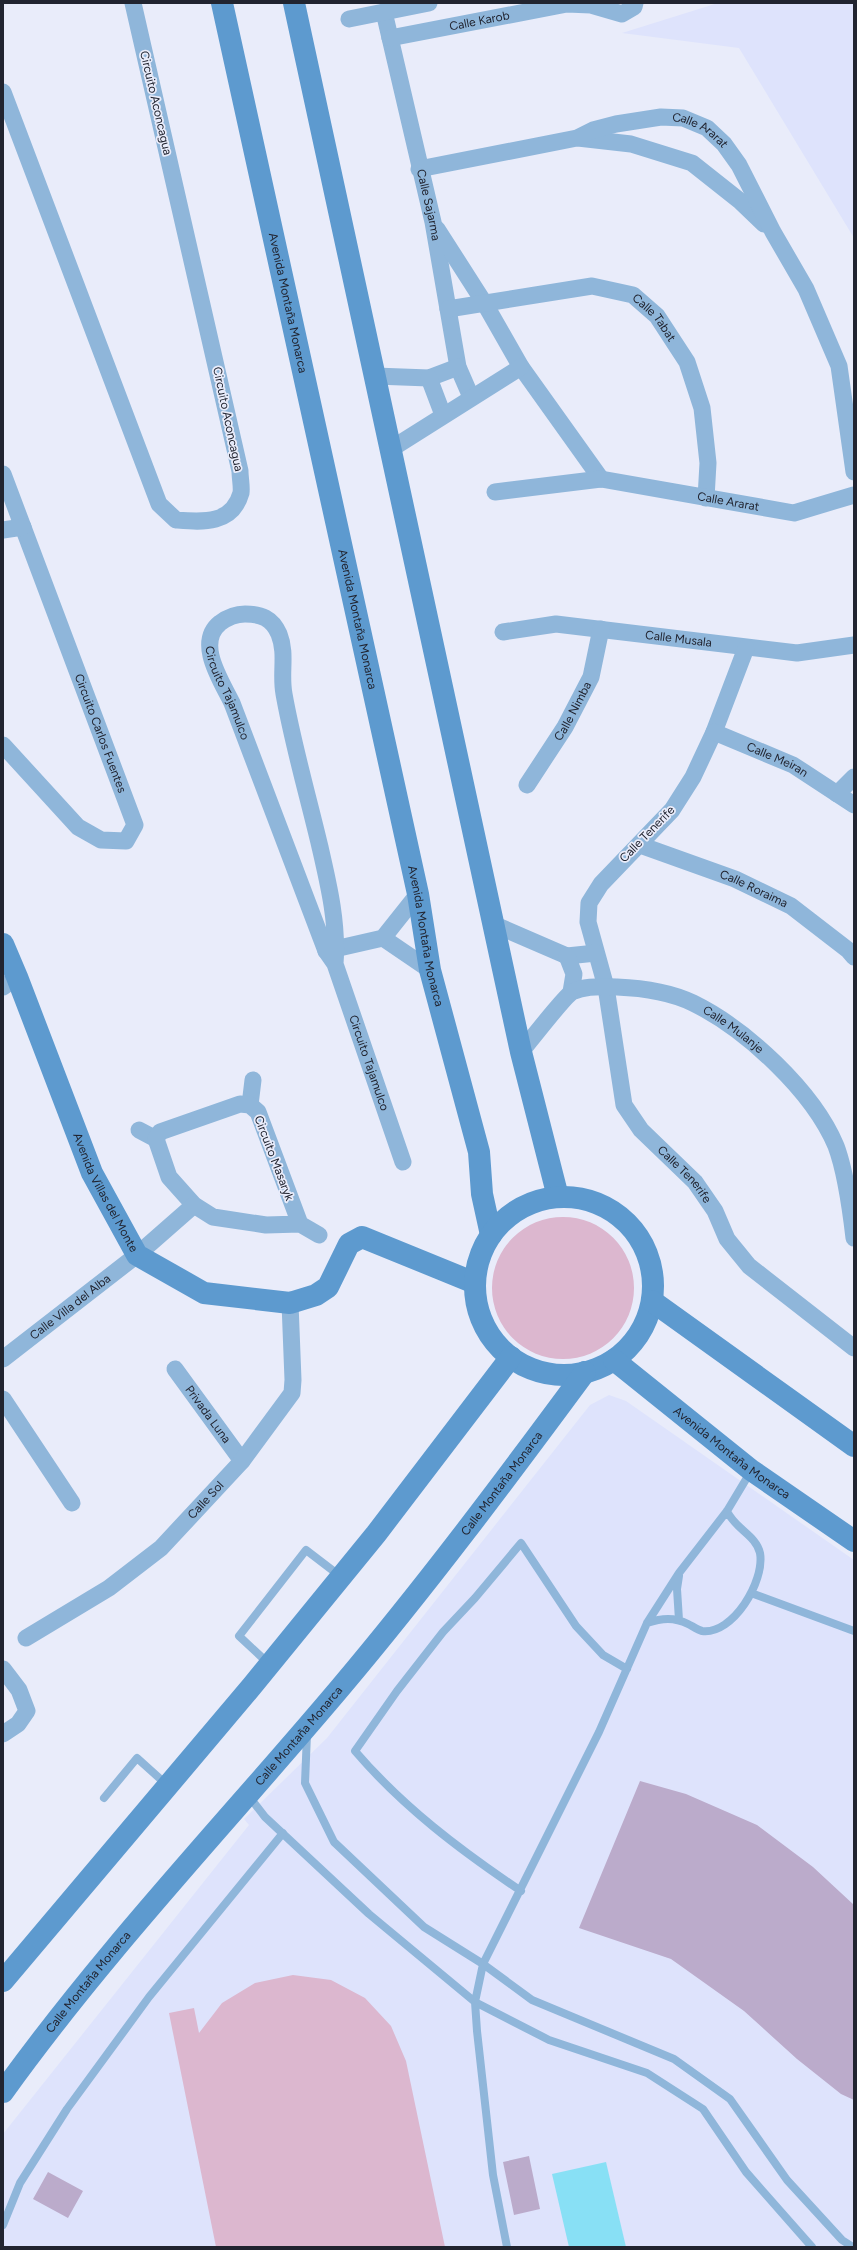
<svg xmlns="http://www.w3.org/2000/svg" width="857" height="2250" viewBox="0 0 857 2250" font-family="Figtree,sans-serif">
<style>
.built{fill:#dee3fc}
.green{fill:#dcb7cf}
.water{fill:#88e0f5}
.building{fill:#bbabcb}
.lines{fill:none;stroke-linecap:round;stroke-linejoin:round}
.lane{stroke:#8fb6da;stroke-width:8}
.street{stroke:#8fb6da;stroke-width:17}
.secondary{stroke:#5d9acf;stroke-width:22}
.labels{text-anchor:middle;dominant-baseline:central;stroke-width:3.5;stroke-linejoin:round;paint-order:stroke}
.street-label{font-size:12px;fill:#212430;stroke:#e9ecfa}
</style>
<rect width="100%" height="100%" fill="#e9ecfa"/>
<path class="built" d="M 718,3 L 854,3 L 854,238 L 739,48 L 622,33 Z
M 609,1395 L 626,1401 L 854,1560 L 854,2247 L 3,2247 L 3,2134 L 249,1825 L 244,1819 L 327,1738 L 590,1405 Z"/>
<path class="green" d="M492 1288a71 71 0 1 1 142 0a71 71 0 1 1-142 0Z
M 293,1975 L 331,1980 L 365,1998 L 391,2026 L 406,2061 L 445,2247 L 216,2247 L 169,2013 L 194,2008 L 199,2033 L 222,2003 L 255,1983 Z"/>
<path class="water" d="M 606,2162 L 626,2247 L 569,2247 L 552,2174 Z"/>
<path class="building" d="M 640,1781 L 686,1794 L 757,1825 L 813,1867 L 854,1905 L 854,2100 L 841,2094 L 797,2059 L 744,2011 L 671,1959 L 579,1928 Z
M 529,2156 L 540,2209 L 514,2215 L 503,2162 Z
M 48,2172 L 83,2191 L 68,2218 L 33,2199 Z"/>
<g class="lines">
<path class="lane" d="M 679,1576 L 677,1589 L 679,1620
M 751,1593 L 854,1631
M 647,1623 C 662,1618 674,1617 688,1624 C 692,1626 698,1630 702,1631 C 733,1635 765,1581 760,1553 C 756,1535 735,1529 727,1511
M 269,1664 L 239,1636 L 306,1550 L 340,1576
M 307,1734 L 305,1783 L 334,1842 L 424,1927 L 483,1964 L 532,2000 L 674,2059 L 730,2099 L 787,2180 L 842,2240 L 853,2247
M 248,1795 L 265,1817 L 369,1914 L 475,2002 L 549,2040 L 647,2073 L 703,2109 L 746,2172 L 812,2247
M 104,1798 L 137,1758 L 167,1785
M 521,1891 C 460,1850 403,1807 355,1751 L 397,1691 L 443,1632 L 475,1598 L 521,1543 L 576,1626 L 603,1655 L 627,1669
M 3,2225 L 20,2183 L 67,2109 L 149,1997 L 283,1833
M 507,2247 L 493,2175 L 477,2031 L 475,2002 L 483,1964 L 599,1732 L 647,1623 L 679,1573 L 727,1511 L 751,1471"/>
<g class="street">
<path id="s1" d="M 384,12 L 433,222 L 458,367 L 471,397"/>
<path d="M 349,19 L 429,3"/>
<path id="s2" d="M 390,38 L 567,4 L 591,5 L 622,14 L 634,7 L 635,3"/>
<path d="M 3,92 L 159,504 L 176,520 C 202,522 232,525 241,493 C 242,487 240,478 240,471 L 133,3"/>
<path d="M 578,138 L 631,144 L 692,163 L 740,201 L 764,224"/>
<path id="s3" d="M 419,169 L 577,138 L 593,130 L 616,124 L 661,117 L 683,118 L 707,128 L 724,144 L 739,165 L 773,232 L 806,289 L 839,366 L 854,472"/>
<path d="M 437,229 L 485,304 L 521,367 L 601,479"/>
<path id="s4" d="M 448,309 L 592,286 L 633,295 L 657,316 L 687,362 L 702,408 L 708,463 L 706,498"/>
<path d="M 375,376 L 429,378 L 458,367"/>
<path d="M 429,378 L 443,415"/>
<path d="M 391,449 L 521,367"/>
<path id="s5" d="M 3,474 L 135,825 L 126,841 L 101,840 L 78,827 L 3,745"/>
<path id="s6" d="M 495,492 L 601,479 L 794,513 L 854,495"/>
<path d="M 3,530 L 23,527"/>
<path id="s7" d="M 503,632 L 556,624 L 797,653 L 854,645"/>
<path id="s8" d="M 746,648 L 714,732 L 693,777 L 672,810 L 601,884 L 589,903 L 588,922 L 606,987 L 624,1105 L 641,1130 L 695,1182 L 715,1211 L 727,1239 L 749,1266 L 854,1348"/>
<path id="s9" d="M 714,732 L 793,765 L 854,805"/>
<path id="s10" d="M 527,785 L 565,727 L 591,677 L 601,629"/>
<path d="M 837,794 L 854,777"/>
<path id="s11" d="M 640,845 L 735,879 L 791,906 L 848,950 L 854,957"/>
<path d="M 493,924 L 567,956 L 596,953"/>
<path d="M 383,938 L 430,970"/>
<path d="M 326,951 L 383,938 L 418,894"/>
<path d="M 567,956 L 574,974 L 571,992"/>
<path id="s12" d="M 335,964 C 338,924 329,886 320,847 C 308,796 293,745 284,694 C 280,673 287,654 279,634 C 272,618 261,614 245,614 C 235,614 228,617 220,623 C 195,643 222,682 232,703 L 326,951 L 335,964 L 403,1162"/>
<path d="M 3,987 L 17,977"/>
<path id="s13" d="M 521,1052 C 530,1041 564,997 572,992 C 586,985 602,987 617,987 C 642,988 670,992 693,1003 C 746,1029 813,1091 836,1146 C 845,1170 851,1212 854,1238"/>
<path d="M 250,1105 L 253,1080"/>
<path d="M 139,1130 L 156,1139"/>
<path d="M 300,1224 L 258,1112 L 250,1105 L 240,1104 L 160,1132 L 156,1139 L 169,1177 L 194,1205 L 213,1217 L 266,1225 L 300,1224 L 319,1235"/>
<path id="s14" d="M 3,1359 L 137,1255 L 194,1205"/>
<path id="s15" d="M 175,1369 L 242,1461"/>
<path d="M 3,1399 L 72,1503"/>
<path id="s16" d="M 26,1638 L 109,1588 L 161,1548 L 242,1461 L 292,1393 L 293,1380 L 290,1303"/>
<path d="M 3,1669 L 19,1690 L 27,1711 L 18,1724 L 3,1734"/>
</g>
<g class="secondary">
<path id="s17" d="M 222,3 L 418,894 L 430,970 L 479,1152 L 482,1194 L 491,1235"/>
<path d="M 294,3 L 521,1052 L 558,1197"/>
<path id="s18" d="M 3,944 L 17,977 L 92,1173 L 137,1255 L 204,1293 L 290,1303 L 316,1295 L 328,1287 L 349,1244 L 362,1237 L 475,1283"/>
<circle cx="564" cy="1286" r="89"/>
<path d="M 652,1301 L 854,1446"/>
<path id="s19" d="M 614,1360 L 751,1470 L 854,1541"/>
<path d="M 3,1981 L 252,1686 L 376,1534 L 511,1357"/>
<path id="s20" d="M 3,2092 C 105,1950 227,1822 340,1688 C 426,1586 506,1479 585,1372"/>
</g>
</g>
<g class="labels">
<g class="street-label">
<text stroke="none"><textPath href="#s2" startOffset="91">Calle Karob</textPath></text>
<text transform="translate(156 103) rotate(77)">Circuito Aconcagua</text>
<text stroke="none"><textPath href="#s3" startOffset="291">Calle Ararat</textPath></text>
<text stroke="none"><textPath href="#s1" startOffset="198">Calle Sajarma</textPath></text>
<text stroke="none"><textPath href="#s17" startOffset="307">Avenida Montaña Monarca</textPath></text>
<text stroke="none"><textPath href="#s4" startOffset="219">Calle Tabat</textPath></text>
<text transform="translate(228 419) rotate(78)">Circuito Aconcagua</text>
<text stroke="none"><textPath href="#s6" startOffset="236">Calle Ararat</textPath></text>
<text stroke="none"><textPath href="#s17" startOffset="631">Avenida Montaña Monarca</textPath></text>
<text stroke="none"><textPath href="#s7" startOffset="177">Calle Musala</textPath></text>
<text stroke="none"><textPath href="#s12" startOffset="482">Circuito Tajamulco</textPath></text>
<text stroke="none"><textPath href="#s10" startOffset="87">Calle Nimba</textPath></text>
<text stroke="none"><textPath href="#s5" startOffset="277">Circuito Carlos Fuentes</textPath></text>
<text stroke="none"><textPath href="#s9" startOffset="69">Calle Meiran</textPath></text>
<text transform="translate(647 834) rotate(-46)">Calle Tenerife</text>
<text stroke="none"><textPath href="#s11" startOffset="122">Calle Roraima</textPath></text>
<text stroke="none"><textPath href="#s17" startOffset="955">Avenida Montaña Monarca</textPath></text>
<text stroke="none"><textPath href="#s13" startOffset="251">Calle Mulanje</textPath></text>
<text stroke="none"><textPath href="#s12" startOffset="879">Circuito Tajamulco</textPath></text>
<text transform="translate(274 1158) rotate(69)">Circuito Masaryk</text>
<text stroke="none"><textPath href="#s8" startOffset="602">Calle Tenerife</textPath></text>
<text stroke="none"><textPath href="#s18" startOffset="269">Avenida Villas del Monte</textPath></text>
<text stroke="none"><textPath href="#s14" startOffset="85">Calle Villa del Alba</textPath></text>
<text stroke="none"><textPath href="#s15" startOffset="56">Privada Luna</textPath></text>
<text stroke="none"><textPath href="#s19" startOffset="150">Avenida Montaña Monarca</textPath></text>
<text stroke="none"><textPath href="#s20" startOffset="787">Calle Montaña Monarca</textPath></text>
<text stroke="none"><textPath href="#s16" startOffset="228">Calle Sol</textPath></text>
<text stroke="none"><textPath href="#s20" startOffset="463">Calle Montaña Monarca</textPath></text>
<text stroke="none"><textPath href="#s20" startOffset="139">Calle Montaña Monarca</textPath></text>
</g>
</g>
<rect width="857" height="2250" fill="none" stroke="#212430" stroke-width="8"/>
</svg>
